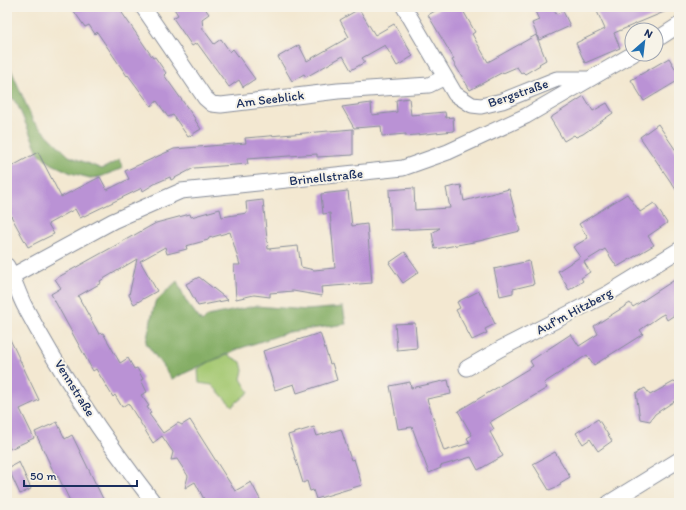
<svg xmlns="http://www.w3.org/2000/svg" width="686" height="510" viewBox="0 0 686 510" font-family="Itim,sans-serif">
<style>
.green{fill:#a6c973;stroke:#607c68}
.forest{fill:#84ad65;stroke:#506e62}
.building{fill:#ba92d5}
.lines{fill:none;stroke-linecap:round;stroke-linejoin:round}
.minor-casing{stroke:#878c98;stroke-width:17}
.minor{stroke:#fff;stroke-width:15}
.labels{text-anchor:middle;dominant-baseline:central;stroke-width:4;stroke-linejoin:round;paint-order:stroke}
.street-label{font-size:13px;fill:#1b2f5e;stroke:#f7f3e8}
</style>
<rect width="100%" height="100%" fill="#f7f3e8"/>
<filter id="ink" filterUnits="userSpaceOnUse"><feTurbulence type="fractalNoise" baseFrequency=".025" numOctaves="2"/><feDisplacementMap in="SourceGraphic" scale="8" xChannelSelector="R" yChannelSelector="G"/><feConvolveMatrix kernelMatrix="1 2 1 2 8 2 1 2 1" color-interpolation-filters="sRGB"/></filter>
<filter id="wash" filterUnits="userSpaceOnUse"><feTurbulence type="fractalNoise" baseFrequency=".012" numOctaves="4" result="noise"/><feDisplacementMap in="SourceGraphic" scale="16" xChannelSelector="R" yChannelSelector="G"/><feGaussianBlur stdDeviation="0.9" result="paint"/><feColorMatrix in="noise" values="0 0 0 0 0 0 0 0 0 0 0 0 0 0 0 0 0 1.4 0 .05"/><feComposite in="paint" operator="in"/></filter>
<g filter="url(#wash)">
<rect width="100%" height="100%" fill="#f3e8d1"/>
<path class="green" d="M 228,355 L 241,362 L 243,370 L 241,379 L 249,392 L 232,406 L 212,385 L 199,383 L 198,369 L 211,361 Z"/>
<path class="forest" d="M 7,64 L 10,67 L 33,121 L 69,156 L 102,169 L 119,160 L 123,168 L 100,177 L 90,178 L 71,173 L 50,163 L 38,152 L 18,106 L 7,90 Z
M 177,281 L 186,301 L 202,322 L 208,316 L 255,306 L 307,310 L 343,307 L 346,324 L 289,332 L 238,349 L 172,379 L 146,343 L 155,302 Z"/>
<g id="blocks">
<path class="building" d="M 71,7 L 118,7 L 153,58 L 155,57 L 166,73 L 164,75 L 196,120 L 195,120 L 201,129 L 188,137 L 173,115 L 168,117 L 157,101 L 151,106 L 128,75 L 127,76 L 97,32 L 95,34 L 89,25 L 85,27 Z
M 173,7 L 204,7 L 209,14 L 202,19 L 203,29 L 214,44 L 221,39 L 230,52 L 233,49 L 255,79 L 243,87 L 239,80 L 229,87 L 197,43 L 192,46 L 173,18 L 178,15 Z
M 442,7 L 461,7 L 475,32 L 472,34 L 488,62 L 536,35 L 546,60 L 539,64 L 540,65 L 525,74 L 523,72 L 521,73 L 517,67 L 503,73 L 503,72 L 470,90 L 452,60 L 454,59 L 428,15 Z
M 533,7 L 553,7 L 556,14 L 563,11 L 570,26 L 539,40 L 532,23 L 539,20 Z
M 595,7 L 676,7 L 614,33 L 620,48 L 585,63 L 576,43 L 605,29 Z
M 359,9 L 375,35 L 394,24 L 413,56 L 397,66 L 385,45 L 362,58 L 365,62 L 351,70 L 343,56 L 306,77 L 304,74 L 292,81 L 278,57 L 299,45 L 307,61 L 349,37 L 340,20 Z
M 669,58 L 679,75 L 679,80 L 644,101 L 631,80 Z
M 584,96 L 593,111 L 607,103 L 613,113 L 583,134 L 576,137 L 574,135 L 564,141 L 550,118 Z
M 409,98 L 411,115 L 445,112 L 446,118 L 453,117 L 454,131 L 406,136 L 406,134 L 382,136 L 381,126 L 354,128 L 342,107 L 371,103 L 372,115 L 397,112 L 396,100 Z
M 658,124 L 679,155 L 679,194 L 640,137 Z
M 353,129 L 353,155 L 317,157 L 317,154 L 247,159 L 248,164 L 194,168 L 171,180 L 170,177 L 156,183 L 143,191 L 142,188 L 80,218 L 75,209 L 48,224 L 54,234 L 28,247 L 11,216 L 7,219 L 7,169 L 38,152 L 61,197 L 100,177 L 107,190 L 129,179 L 125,171 L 174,149 L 246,143 L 245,138 Z
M 461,185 L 464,201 L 509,189 L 520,231 L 479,241 L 435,249 L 432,233 L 440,228 L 391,230 L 389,190 L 414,188 L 415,210 L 450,208 L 446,188 Z
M 348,191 L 352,226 L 367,224 L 372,283 L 321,287 L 322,296 L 293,291 L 270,293 L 270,297 L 254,295 L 236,299 L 234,265 L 240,265 L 230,232 L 209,238 L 208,240 L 186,246 L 187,249 L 167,254 L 165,247 L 140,261 L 157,291 L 134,304 L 129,295 L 137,259 L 100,281 L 101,283 L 78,296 L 99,334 L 103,333 L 120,363 L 128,358 L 134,369 L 137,368 L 143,379 L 141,380 L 147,392 L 141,395 L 149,406 L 147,407 L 151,413 L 149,414 L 163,433 L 178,423 L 182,425 L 190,420 L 235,491 L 251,482 L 262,503 L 206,503 L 195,482 L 185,488 L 188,476 L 177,459 L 171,460 L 173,452 L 162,436 L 153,443 L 128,403 L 122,407 L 115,395 L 113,397 L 96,369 L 93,371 L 51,294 L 61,288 L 55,279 L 156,223 L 190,214 L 191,217 L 220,209 L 222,217 L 247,213 L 246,202 L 263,200 L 268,249 L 298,246 L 301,267 L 314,270 L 335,268 L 330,213 L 323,214 L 321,194 Z
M 627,194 L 640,212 L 654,203 L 667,223 L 648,236 L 654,245 L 617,267 L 605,249 L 584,262 L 590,272 L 581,278 L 583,281 L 569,290 L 558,271 L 580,257 L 573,247 L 588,238 L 579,224 Z
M 405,252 L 419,272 L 403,283 L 389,263 Z
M 529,261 L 534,284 L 513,289 L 513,293 L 500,296 L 494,269 Z
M 199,277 L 228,300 L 198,306 L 186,284 Z
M 679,277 L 679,312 L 667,320 L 664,314 L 660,316 L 640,330 L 643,334 L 594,365 L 587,355 L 544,383 L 547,388 L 490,422 L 494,429 L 490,432 L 503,456 L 478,470 L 471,457 L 440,466 L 441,468 L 429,473 L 412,427 L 398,429 L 390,386 L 410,382 L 411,388 L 448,380 L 451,394 L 427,399 L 444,451 L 470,443 L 467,438 L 472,435 L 458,411 L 533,366 L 530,361 L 571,334 L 579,346 L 598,334 L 594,326 L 630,303 L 633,307 Z
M 479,291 L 495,324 L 485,329 L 487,333 L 472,340 L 456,310 L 460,308 L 457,302 Z
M 415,323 L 417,348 L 397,350 L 395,324 Z
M 7,333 L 39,400 L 20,409 L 34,438 L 10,449 L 7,443 Z
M 320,333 L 330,364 L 332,363 L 337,380 L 297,393 L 294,384 L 275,390 L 263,351 Z
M 679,379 L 679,398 L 655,414 L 650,421 L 640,419 L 636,393 L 645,388 L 650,395 Z
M 598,419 L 612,441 L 598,451 L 590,439 L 583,444 L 576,433 Z
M 57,422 L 65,439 L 72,435 L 105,503 L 71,503 L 58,476 L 56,477 L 35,432 Z
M 314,427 L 317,436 L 341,429 L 351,460 L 354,459 L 362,485 L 316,499 L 313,490 L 310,491 L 307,481 L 303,483 L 288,435 Z
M 555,452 L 570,477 L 560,483 L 561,485 L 549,490 L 533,464 Z
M 19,462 L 31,489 L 20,494 L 8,468 Z"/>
</g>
</g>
<g filter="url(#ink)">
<use href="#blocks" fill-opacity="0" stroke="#878c98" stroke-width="1"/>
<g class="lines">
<defs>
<path id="minor" d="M 143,7 L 205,98 L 212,104 L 221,105 L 338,91 L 429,85 L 445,77
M 404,7 L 455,94 L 472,105 L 481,106 L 502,101 L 557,79 L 589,79
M 656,40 L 679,25
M 7,266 C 14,279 18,293 24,305 C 61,375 106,441 154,503
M 12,276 L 113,221 L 181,191 L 403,168 L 448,152 L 526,116 L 633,54
M 467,368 L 500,349 L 609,293 L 679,250
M 609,503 L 679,460"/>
</defs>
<use href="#minor" class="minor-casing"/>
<use href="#minor" class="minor"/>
</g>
</g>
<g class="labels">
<g class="street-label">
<text transform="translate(518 93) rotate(-19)">Bergstraße</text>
<text transform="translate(270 99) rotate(-7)">Am Seeblick</text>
<text transform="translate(326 177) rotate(-6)">Brinellstraße</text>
<text transform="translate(574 311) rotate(-28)">Auf'm Hitzberg</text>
<text transform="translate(75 388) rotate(58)">Vennstraße</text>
</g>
</g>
<rect width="686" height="510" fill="none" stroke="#f7f3e8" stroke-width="24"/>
<g transform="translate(644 42) rotate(28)"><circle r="19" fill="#f7f3e8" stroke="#9fa5b1"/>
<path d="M0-3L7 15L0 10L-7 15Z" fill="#1f6fb2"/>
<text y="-6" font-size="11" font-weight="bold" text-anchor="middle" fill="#1b2f5e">N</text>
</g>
<path d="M24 480v6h113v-6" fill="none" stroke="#1b2f5e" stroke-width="2"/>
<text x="30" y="480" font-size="12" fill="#1b2f5e" stroke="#f7f3e8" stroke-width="3" paint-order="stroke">50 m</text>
</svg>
